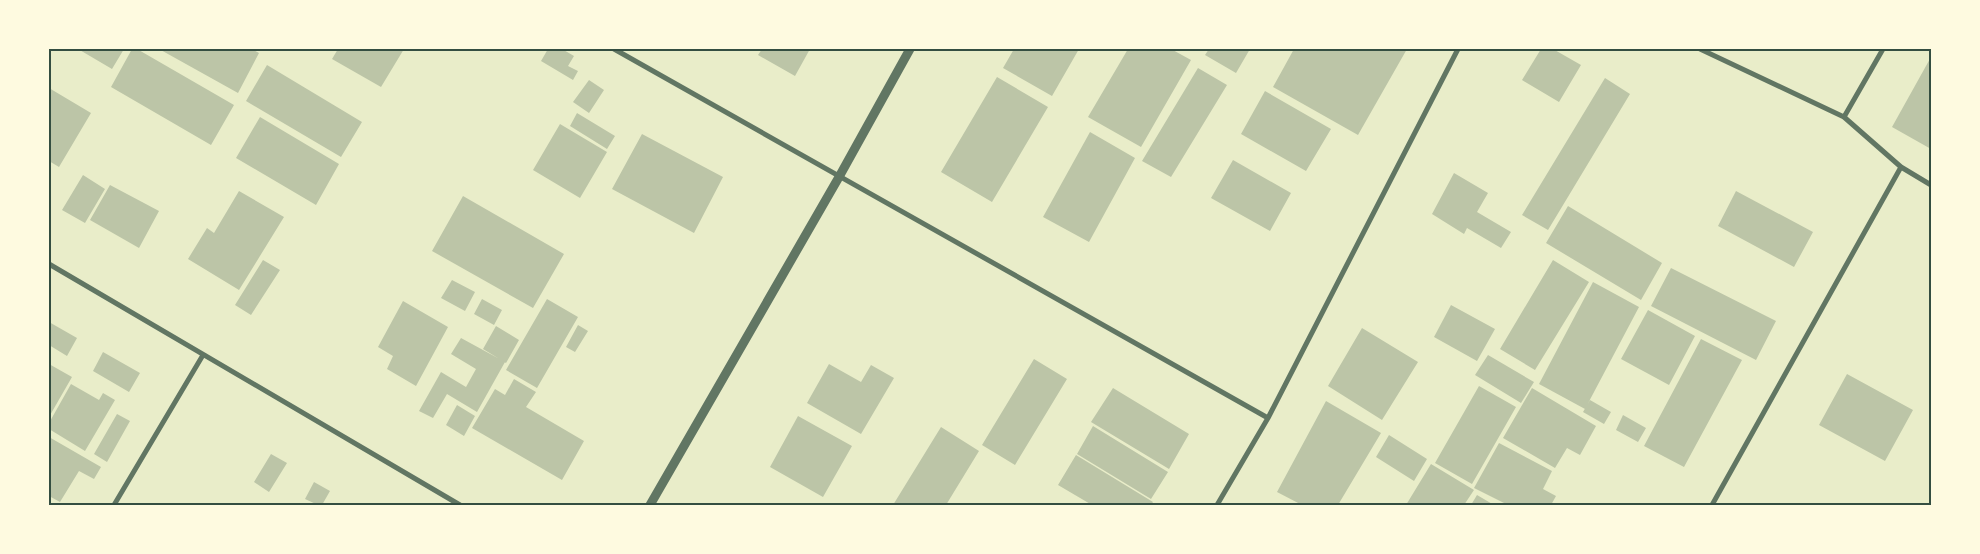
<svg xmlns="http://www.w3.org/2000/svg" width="1980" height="554" viewBox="0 0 1980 554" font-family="Mulish,sans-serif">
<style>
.building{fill:#bcc5a7}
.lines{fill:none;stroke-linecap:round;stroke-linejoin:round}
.minor{stroke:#617663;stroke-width:5}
.tertiary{stroke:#617663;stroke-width:9}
.neatline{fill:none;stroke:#344e41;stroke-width:2}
</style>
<rect width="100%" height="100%" fill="#e9edc9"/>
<path class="building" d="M 78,49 L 124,49 L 112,69 Z
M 132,49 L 137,49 L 234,105 L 211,145 L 111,87 Z
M 159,49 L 252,49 L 259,53 L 238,93 Z
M 338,49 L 404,49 L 381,87 L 332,59 Z
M 548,49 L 562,49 L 574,56 L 568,66 L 578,71 L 573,80 L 541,61 Z
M 762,49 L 810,49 L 795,76 L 758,55 Z
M 1014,49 L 1079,49 L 1052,96 L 1003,68 Z
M 1128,49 L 1171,49 L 1191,60 L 1141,147 L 1088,117 Z
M 1209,49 L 1250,49 L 1236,73 L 1205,55 Z
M 1294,49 L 1407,49 L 1358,135 L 1273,87 Z
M 1541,49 L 1553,49 L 1581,65 L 1559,102 L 1522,80 Z
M 1931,57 L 1931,149 L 1892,127 Z
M 267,65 L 362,122 L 341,157 L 246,101 Z
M 1198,68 L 1227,85 L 1171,177 L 1142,161 Z
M 997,77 L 1048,107 L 992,202 L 941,172 Z
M 1605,78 L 1630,94 L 1548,230 L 1522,215 Z
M 589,80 L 604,90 L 589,113 L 573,102 Z
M 49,88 L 91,113 L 59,167 L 49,161 Z
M 1265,91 L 1331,129 L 1306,171 L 1241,134 Z
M 577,113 L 615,136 L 607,149 L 570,126 Z
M 260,117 L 339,164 L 316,205 L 236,158 Z
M 560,124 L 607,152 L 580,198 L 533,170 Z
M 1090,132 L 1135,158 L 1089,242 L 1043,217 Z
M 642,134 L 723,177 L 694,233 L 612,189 Z
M 1233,160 L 1291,193 L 1270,231 L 1211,198 Z
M 1454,173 L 1488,193 L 1477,212 L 1511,232 L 1501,248 L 1467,228 L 1464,234 L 1432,214 Z
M 83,175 L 105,189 L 85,223 L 62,210 Z
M 110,185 L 159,211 L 139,248 L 90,220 Z
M 239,191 L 284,217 L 239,290 L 188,259 L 207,228 L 214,233 Z
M 1736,191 L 1813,232 L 1794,267 L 1718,226 Z
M 463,196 L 564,254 L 533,308 L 432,251 Z
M 1568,206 L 1662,263 L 1641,300 L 1546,243 Z
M 263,260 L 280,270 L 251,315 L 235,305 Z
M 1553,260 L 1589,282 L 1535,370 L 1500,349 Z
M 1671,268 L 1776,321 L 1756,360 L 1651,306 Z
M 452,280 L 475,292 L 465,311 L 441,298 Z
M 1593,282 L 1639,307 L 1585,409 L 1539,384 Z
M 482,299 L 502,310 L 494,325 L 474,314 Z
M 547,299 L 578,317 L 537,388 L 506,370 Z
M 403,301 L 448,327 L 416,386 L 387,369 L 393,356 L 378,347 Z
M 1451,305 L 1495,329 L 1477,361 L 1434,337 Z
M 1648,310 L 1695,336 L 1669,385 L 1621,359 Z
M 49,322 L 77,338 L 67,356 L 49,345 Z
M 578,325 L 588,331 L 575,352 L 566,347 Z
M 496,326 L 519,340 L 506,363 L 483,349 Z
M 1362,328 L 1418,362 L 1382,420 L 1328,386 Z
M 461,338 L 505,362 L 477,412 L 447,394 L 433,418 L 419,411 L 441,372 L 466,387 L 476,369 L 451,354 Z
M 1701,339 L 1742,360 L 1684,467 L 1644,446 Z
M 103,352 L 140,373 L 129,392 L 93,371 Z
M 1488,355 L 1534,382 L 1521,403 L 1475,375 Z
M 1034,359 L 1067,379 L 1015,465 L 982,445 Z
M 49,364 L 72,377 L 49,417 Z
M 829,364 L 861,382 L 871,365 L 894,378 L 861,434 L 807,403 Z
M 1847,374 L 1913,410 L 1885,461 L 1819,425 Z
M 514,379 L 536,392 L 526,407 L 584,441 L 562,480 L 472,428 L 495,389 L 505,395 Z
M 71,384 L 99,400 L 103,393 L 115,400 L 85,451 L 49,429 L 49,423 Z
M 1479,386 L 1516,407 L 1472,484 L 1435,463 Z
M 1113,388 L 1189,434 L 1169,469 L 1091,422 Z
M 1532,388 L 1596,426 L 1580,455 L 1567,448 L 1555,468 L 1503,438 Z
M 1590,400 L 1611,412 L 1604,424 L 1583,412 Z
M 1326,401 L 1381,433 L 1338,505 L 1302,505 L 1277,492 Z
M 457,405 L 475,416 L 464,436 L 446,425 Z
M 117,414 L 130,421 L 107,462 L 94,454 Z
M 1623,415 L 1646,428 L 1638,442 L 1616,430 Z
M 798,416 L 852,446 L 823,497 L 770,467 Z
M 1093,426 L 1168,472 L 1151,499 L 1077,454 Z
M 941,427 L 979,451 L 946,505 L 893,505 Z
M 1389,435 L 1427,459 L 1414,481 L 1376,457 Z
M 49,437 L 101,467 L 94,479 L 79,471 L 60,502 L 49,496 Z
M 1499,443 L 1552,471 L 1543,489 L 1556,496 L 1551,505 L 1508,505 L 1474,488 Z
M 271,454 L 287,463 L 269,492 L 254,482 Z
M 1076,455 L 1153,502 L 1151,505 L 1092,505 L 1058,485 Z
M 1431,464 L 1474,490 L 1464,505 L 1406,505 Z
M 314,482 L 330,491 L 322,505 L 318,505 L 305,499 Z
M 1477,495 L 1494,505 L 1471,505 Z"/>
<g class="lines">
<path class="minor" d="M 614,49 L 1268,418
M 1700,49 L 1844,117 L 1901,167 L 1931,185
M 1844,117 L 1883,49
M 49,264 L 460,505
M 114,505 L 203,355
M 1217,505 L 1268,418 L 1458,49
M 1712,505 L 1901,167"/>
<path class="tertiary" d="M 650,505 L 839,177 L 910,49"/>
</g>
<rect width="1980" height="554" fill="none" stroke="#fefae0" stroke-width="100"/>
<rect x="50" y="50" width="1880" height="454" class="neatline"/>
</svg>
